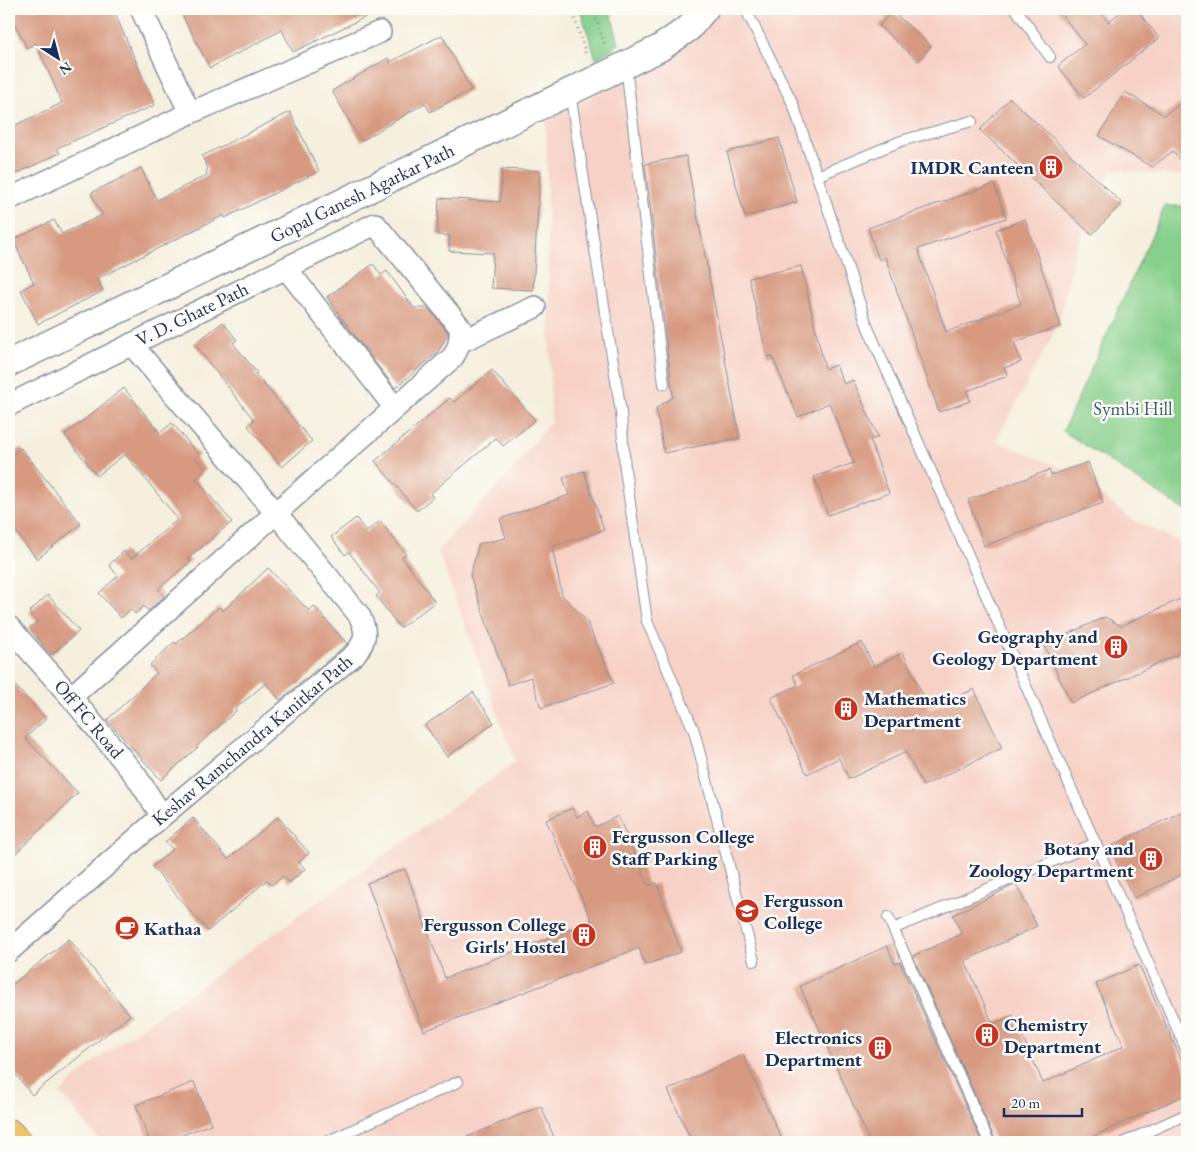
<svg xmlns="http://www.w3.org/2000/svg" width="1196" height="1151" viewBox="0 0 1196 1151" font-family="'EB Garamond',serif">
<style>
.built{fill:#f7d1c6}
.green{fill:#86cf8b;stroke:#507f74}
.building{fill:#d79a81}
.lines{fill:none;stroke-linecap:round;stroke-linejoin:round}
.service-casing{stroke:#888f9e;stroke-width:12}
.minor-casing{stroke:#888f9e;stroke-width:24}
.tertiary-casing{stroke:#888f9e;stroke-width:29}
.primary-casing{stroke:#888f9e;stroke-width:30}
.path{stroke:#888f9e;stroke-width:3;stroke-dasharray:1 4;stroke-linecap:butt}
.service{stroke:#fff;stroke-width:10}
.minor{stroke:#fff;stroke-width:21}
.tertiary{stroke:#fff;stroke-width:26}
.primary{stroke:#f1c36a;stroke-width:28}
.labels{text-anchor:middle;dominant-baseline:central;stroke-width:5;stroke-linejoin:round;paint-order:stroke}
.poi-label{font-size:19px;font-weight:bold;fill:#1b2f5e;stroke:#fdfcf7;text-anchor:end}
.street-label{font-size:19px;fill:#1b2f5e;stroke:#fdfcf7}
.park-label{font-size:19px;fill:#3b5f6c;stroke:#fdfcf7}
</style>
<rect width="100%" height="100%" fill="#fdfcf7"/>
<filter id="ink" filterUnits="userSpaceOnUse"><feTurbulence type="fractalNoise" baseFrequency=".02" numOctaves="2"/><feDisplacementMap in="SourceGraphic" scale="10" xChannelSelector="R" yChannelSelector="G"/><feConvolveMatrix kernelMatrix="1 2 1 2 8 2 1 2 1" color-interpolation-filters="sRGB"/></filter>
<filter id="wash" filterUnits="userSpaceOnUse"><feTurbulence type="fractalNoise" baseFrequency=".0096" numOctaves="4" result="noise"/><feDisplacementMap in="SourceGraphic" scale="20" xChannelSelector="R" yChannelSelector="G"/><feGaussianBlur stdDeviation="1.12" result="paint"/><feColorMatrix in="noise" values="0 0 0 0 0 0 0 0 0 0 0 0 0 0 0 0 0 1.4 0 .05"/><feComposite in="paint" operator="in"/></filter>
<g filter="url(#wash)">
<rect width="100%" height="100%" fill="#f5efdd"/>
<path class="built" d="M 708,9 L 1187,9 L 1187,176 L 1111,170 L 1074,253 L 1060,321 L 996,441 L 1065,469 L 1133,520 L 1187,545 L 1187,1142 L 101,1142 L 60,1093 L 96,1060 L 515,762 L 438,550 L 520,461 L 551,421 L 546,122 L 674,50 Z"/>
<path class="green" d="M 580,9 L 610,9 L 619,44 L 596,59 Z
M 1165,206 L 1187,206 L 1187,512 L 1063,431 Z"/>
<g id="blocks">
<path class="building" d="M 23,9 L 113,9 L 155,105 L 57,148 L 60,153 L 9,177 L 9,128 L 62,103 L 36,43 L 27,48 L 10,15 Z
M 179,9 L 382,9 L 293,52 L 282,30 L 210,68 Z
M 1057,9 L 1097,9 L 1108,22 L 1125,9 L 1136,9 L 1159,38 L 1084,98 L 1058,66 L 1085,44 Z
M 892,11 L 931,46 L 918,61 L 879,26 Z
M 442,35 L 471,90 L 430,112 L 425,103 L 361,141 L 332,91 L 388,58 L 390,62 Z
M 1125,92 L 1164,115 L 1187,99 L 1187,170 L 1173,151 L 1152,167 L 1099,136 Z
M 1010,98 L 1122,203 L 1092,235 L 980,130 Z
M 290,112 L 319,171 L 225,218 L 224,215 L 97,279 L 103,291 L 38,324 L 21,290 L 34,283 L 13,240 L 54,220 L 62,234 L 102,215 L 91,193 L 141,168 L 157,200 L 207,175 L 206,171 L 208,169 L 202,156 Z
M 779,138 L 797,202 L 745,217 L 727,152 Z
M 686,156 L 740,438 L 664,453 L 656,408 L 673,397 L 645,164 Z
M 502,169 L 540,171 L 533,290 L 491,288 L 493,253 L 449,251 L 450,236 L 437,235 L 439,198 L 500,202 Z
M 994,184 L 1006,218 L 918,249 L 946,332 L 1021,304 L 996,230 L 1025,219 L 1061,326 L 1014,342 L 1021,362 L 1004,368 L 1008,376 L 967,391 L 970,401 L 939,412 L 885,257 L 879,260 L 868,228 Z
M 373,264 L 381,275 L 387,271 L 414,308 L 428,308 L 447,331 L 448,334 L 438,352 L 395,388 L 355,336 L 327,297 Z
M 801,266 L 825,369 L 836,365 L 844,384 L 853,380 L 878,437 L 870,440 L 889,493 L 828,515 L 814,477 L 854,463 L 829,403 L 798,417 L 772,356 L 767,357 L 749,278 Z
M 223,322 L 237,340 L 233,343 L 257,373 L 255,374 L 312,441 L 282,467 L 248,426 L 254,420 L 194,344 Z
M 492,370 L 535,420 L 503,446 L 496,438 L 430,494 L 433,497 L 417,511 L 375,461 L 450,398 L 454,402 Z
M 124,388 L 160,433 L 172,423 L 199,455 L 196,458 L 206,470 L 196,479 L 232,522 L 188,558 L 191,561 L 158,589 L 164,597 L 148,611 L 144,606 L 135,614 L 131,609 L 121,618 L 99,593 L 118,576 L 109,565 L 124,551 L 131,559 L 178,519 L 125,454 L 97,476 L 65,435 Z
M 21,448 L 81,524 L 37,559 L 9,523 L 9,457 Z
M 1088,462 L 1103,503 L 984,546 L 968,500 L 1049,470 L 1051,475 Z
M 584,471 L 604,530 L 552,547 L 562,595 L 586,620 L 614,683 L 541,708 L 531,677 L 508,685 L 470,575 L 479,544 L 506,538 L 500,519 L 569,495 L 563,478 Z
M 356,518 L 366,532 L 380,521 L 406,554 L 402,557 L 435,602 L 400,628 L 376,596 L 380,593 L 349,552 L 345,555 L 331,537 Z
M 268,568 L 309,611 L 314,606 L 347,644 L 280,700 L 266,683 L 235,709 L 236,711 L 197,746 L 198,747 L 161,780 L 107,720 L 157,673 L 150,665 L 174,642 L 176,644 L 219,607 L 223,611 Z
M 48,595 L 79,631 L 51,655 L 29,628 L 37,622 L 29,612 Z
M 1187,596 L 1187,650 L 1071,703 L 1044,645 L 1105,617 L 1121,626 Z
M 862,642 L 874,667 L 903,653 L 930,710 L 974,689 L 1002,748 L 923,786 L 906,752 L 849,779 L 839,758 L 807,774 L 771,698 L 798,685 L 793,675 Z
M 9,679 L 46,719 L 25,738 L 78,793 L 9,860 Z
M 473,692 L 494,723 L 447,757 L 425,725 Z
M 572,808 L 577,817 L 588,811 L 595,827 L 618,816 L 649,886 L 657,883 L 681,952 L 645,965 L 639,948 L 424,1031 L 367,883 L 405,869 L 445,978 L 592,921 L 546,820 Z
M 1187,809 L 1187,872 L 1134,898 L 1109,847 Z
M 278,817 L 309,853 L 299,862 L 305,869 L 289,883 L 283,876 L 272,885 L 267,880 L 208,931 L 152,867 L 173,849 L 165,842 L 193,818 L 228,859 Z
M 1016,884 L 1037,926 L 965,961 L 993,1024 L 1013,1015 L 1043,1083 L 1124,1046 L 1096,984 L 1139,965 L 1187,1072 L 1187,1094 L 1081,1142 L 996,1142 L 913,956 L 962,934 L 953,915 Z
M 69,939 L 130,1015 L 32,1095 L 9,1066 L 9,987 Z
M 887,946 L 895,964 L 900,962 L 982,1142 L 870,1142 L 800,986 Z
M 743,1055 L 783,1142 L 692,1142 L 668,1090 Z
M 194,1082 L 211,1124 L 164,1142 L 150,1142 L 136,1105 Z
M 541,1106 L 556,1142 L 455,1142 Z"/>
</g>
</g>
<g filter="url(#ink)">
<use href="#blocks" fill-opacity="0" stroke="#888f9e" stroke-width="1"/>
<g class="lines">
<defs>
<path id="service" d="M 744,9 L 748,14 L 793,104 L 868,328 L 1187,1051
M 1016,9 L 1050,57
M 626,66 L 664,384
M 570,93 L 621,412 L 625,469 L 647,621 L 694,731 L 754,961
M 817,176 L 901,141 L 972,121
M 888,917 L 989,1142
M 893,929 L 1096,843
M 326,1142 L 458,1082
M 1125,1142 L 1187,1114"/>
<path id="minor" d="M 141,9 L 190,113
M 9,199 L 190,113 L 380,32
M 286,268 L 395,408
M 460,342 L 535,307
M 9,405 L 375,224 L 460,327 C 461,339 459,348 453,357 L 276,513 L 71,697
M 9,627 L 71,697 L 136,776 L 162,816
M 9,951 L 162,816 L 355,654 C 367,640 367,631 359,615 L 276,513 L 131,344"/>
<path id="tertiary" d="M 9,363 L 386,181 L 660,48 L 689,28 L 705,9"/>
<path id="primary" d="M 9,1133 L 18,1142"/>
</defs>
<use href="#service" class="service-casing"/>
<use href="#minor" class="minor-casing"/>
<use href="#tertiary" class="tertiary-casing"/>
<use href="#primary" class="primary-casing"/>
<path class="path" d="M 572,9 L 586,55
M 593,9 L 605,46"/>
<use href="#service" class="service"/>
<use href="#minor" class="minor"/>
<use href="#tertiary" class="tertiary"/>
<use href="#primary" class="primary"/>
</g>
</g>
<defs>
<symbol id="building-disc" viewBox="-11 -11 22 22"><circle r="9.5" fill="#c8321e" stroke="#fdfcf7"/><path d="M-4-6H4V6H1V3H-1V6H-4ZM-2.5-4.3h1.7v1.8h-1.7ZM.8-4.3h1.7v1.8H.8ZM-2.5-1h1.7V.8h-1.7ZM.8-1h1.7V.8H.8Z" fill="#fff"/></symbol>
<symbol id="university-disc" viewBox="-11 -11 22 22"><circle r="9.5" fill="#c8321e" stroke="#fdfcf7"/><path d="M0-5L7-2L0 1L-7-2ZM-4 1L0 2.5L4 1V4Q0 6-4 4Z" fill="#fff"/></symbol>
<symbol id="cafe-disc" viewBox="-11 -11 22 22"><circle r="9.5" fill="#c8321e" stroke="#fdfcf7"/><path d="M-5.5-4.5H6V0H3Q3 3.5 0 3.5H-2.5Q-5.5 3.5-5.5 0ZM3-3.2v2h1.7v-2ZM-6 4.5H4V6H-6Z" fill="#fff"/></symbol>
</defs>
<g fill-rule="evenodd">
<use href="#building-disc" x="1037" y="153" width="28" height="28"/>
<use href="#building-disc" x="1102" y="633" width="28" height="28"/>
<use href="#building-disc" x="832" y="695" width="28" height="28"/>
<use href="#building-disc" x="581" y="833" width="28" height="28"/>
<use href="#building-disc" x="1137" y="845" width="28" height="28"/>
<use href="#university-disc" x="733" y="897" width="28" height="28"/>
<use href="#cafe-disc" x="113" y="914" width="28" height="28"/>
<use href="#building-disc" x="570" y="921" width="28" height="28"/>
<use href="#building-disc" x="973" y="1021" width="28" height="28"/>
<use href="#building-disc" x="866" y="1034" width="28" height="28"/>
</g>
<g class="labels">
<g class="poi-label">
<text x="1034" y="167">IMDR Canteen</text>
<text x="1098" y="636">Geography and<tspan x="1098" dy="22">Geology Department</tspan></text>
<text x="864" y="698" text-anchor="start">Mathematics<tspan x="864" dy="22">Department</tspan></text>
<text x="612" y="836" text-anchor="start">Fergusson College<tspan x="612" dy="22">Staff Parking</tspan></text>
<text x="1134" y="848">Botany and<tspan x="1134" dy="22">Zoology Department</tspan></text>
<text x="764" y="900" text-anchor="start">Fergusson<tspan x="764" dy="22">College</tspan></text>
<text x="566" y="924">Fergusson College<tspan x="566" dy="22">Girls' Hostel</tspan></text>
<text x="144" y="928" text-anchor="start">Kathaa</text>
<text x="1004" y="1024" text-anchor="start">Chemistry<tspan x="1004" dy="22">Department</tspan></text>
<text x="862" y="1037">Electronics<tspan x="862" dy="22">Department</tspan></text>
</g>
<g class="street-label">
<text transform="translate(362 193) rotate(-26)">Gopal Ganesh Agarkar Path</text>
<text transform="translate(192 314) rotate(-26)">V. D. Ghate Path</text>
<text transform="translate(89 719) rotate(50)">Off FC Road</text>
<text transform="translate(252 740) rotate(-40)">Keshav Ramchandra Kanitkar Path</text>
</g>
<g class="park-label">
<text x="1133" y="408">Symbi Hill</text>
</g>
</g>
<rect width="1196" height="1151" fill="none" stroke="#fdfcf7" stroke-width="30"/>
<g transform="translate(58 58) rotate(144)" stroke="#fdfcf7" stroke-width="4" paint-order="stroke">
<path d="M0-4L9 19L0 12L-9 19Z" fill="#1b2f5e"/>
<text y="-8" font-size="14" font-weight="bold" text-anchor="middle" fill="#1b2f5e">N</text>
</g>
<path d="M1004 1108v8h78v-8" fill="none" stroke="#1b2f5e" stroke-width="2.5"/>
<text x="1011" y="1108" font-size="15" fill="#1b2f5e" stroke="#fdfcf7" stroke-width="4" paint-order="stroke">20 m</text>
</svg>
